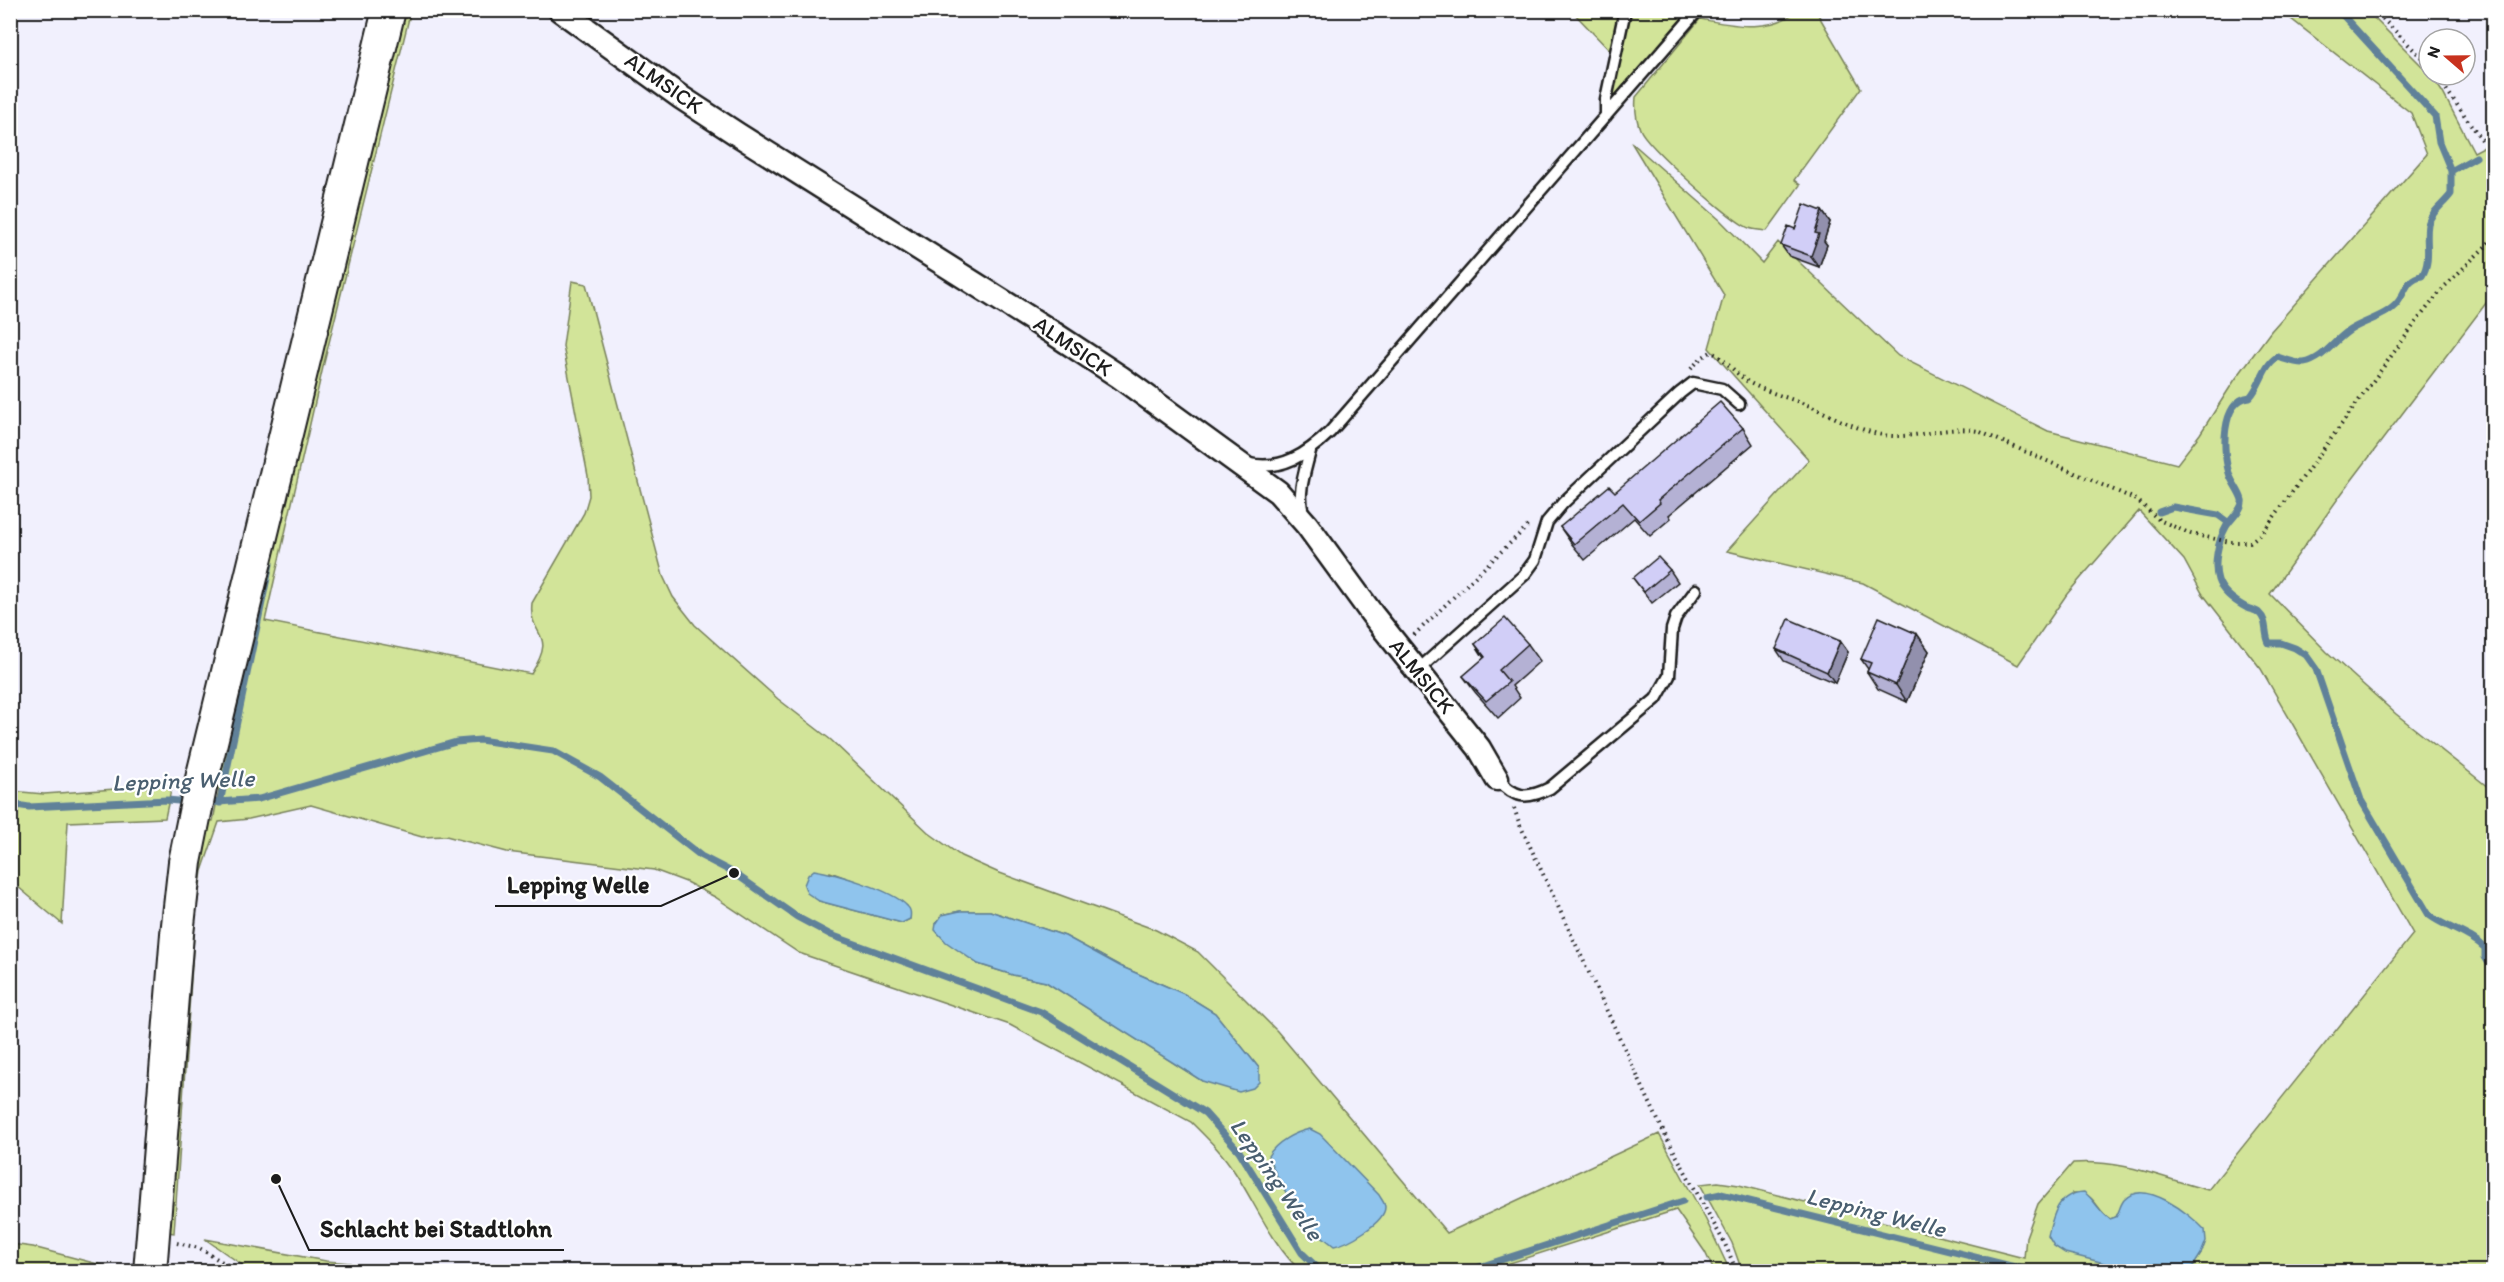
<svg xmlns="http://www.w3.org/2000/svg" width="2504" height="1282" viewBox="0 0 2504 1282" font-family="Itim,sans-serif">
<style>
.green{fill:#d2e499;stroke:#77805a;stroke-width:1.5;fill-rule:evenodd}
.water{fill:#8fc4ed;stroke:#618199;stroke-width:1.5}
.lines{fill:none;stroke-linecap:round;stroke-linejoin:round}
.stream{stroke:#618199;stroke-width:7}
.lane-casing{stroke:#1c1c1c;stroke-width:15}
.street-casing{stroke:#1c1c1c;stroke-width:27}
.secondary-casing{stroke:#1c1c1c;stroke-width:36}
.path{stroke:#1c1c1c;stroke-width:4;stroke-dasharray:1.5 4.5;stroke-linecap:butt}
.lane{stroke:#fff;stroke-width:10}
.street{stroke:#fff;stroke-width:22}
.secondary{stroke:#fff;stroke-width:32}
.wall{fill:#b4b1d4;stroke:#1c1c1c;stroke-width:1.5}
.shaded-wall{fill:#9290ad;stroke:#1c1c1c;stroke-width:1.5}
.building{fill:#d1cef7;stroke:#1c1c1c;stroke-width:1.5}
.labels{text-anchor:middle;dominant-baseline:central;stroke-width:4.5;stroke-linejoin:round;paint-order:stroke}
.street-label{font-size:22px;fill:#1c1c1c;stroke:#fff}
.water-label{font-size:24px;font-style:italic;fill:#4a5f70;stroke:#fff}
.leader{fill:none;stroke:#1c1c1c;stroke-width:2}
.callout-dot{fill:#1c1c1c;stroke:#fff;stroke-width:2}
.callout-label{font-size:24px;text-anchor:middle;font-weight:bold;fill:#1c1c1c;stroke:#fff;stroke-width:4.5;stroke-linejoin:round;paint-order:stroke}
</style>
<rect width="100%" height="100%" fill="#f1f0fd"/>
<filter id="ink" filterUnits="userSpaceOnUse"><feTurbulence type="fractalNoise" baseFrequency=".0167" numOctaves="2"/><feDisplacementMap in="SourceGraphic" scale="12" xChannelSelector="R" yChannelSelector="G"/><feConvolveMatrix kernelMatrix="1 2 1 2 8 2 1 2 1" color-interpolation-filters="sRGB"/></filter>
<g filter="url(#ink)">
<path class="green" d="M 411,10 L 323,367 L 265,621 L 531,674 C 559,630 528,639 532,603 L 584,513 L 589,496 L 588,476 L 563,346 L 572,281 L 586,284 L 663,576 L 673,597 L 695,625 L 778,699 L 831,740 L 929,833 L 961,856 L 997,872 L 1156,930 L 1198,952 L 1277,1031 L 1447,1233 L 1659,1134 L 1706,1220 L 1730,1271 L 1714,1271 L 1705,1252 L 1676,1210 L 1485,1271 L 1301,1271 C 1274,1248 1254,1201 1234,1171 C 1222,1152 1206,1137 1191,1122 L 1010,1025 L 799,953 L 715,897 L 686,882 L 654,870 L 507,852 L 446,836 L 422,837 L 311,805 L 249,819 L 219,822 L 202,871 L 195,920 L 174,1233 L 161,1231 L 200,819 L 213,821 L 219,790 L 207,787 L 397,11 ZM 830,872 L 884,892 L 907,906 L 910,919 L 902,923 L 819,901 ZM 960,911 L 990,911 L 1065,936 L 1120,966 L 1184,994 L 1215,1013 L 1259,1068 L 1202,1081 L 1046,982 L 1013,975 L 978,964 L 936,924 L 942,915 Z
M 1572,11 L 1620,11 L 1611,52 Z
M 1632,11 L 1689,11 L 1613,105 L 1609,101 Z
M 1797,11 L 1816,11 L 1861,88 L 1794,180 L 1800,185 L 1767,231 C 1761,230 1754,230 1749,228 C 1732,222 1646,145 1640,129 C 1636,119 1635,107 1636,97 L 1700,19 C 1733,25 1769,34 1797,11 Z
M 2281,11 L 2367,11 L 2431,75 L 2443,93 L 2474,152 L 2493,142 L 2493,294 L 2342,493 L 2270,594 L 2327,652 L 2396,714 L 2493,791 L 2493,1271 L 2184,1271 L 2194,1264 L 2201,1254 L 2119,1211 L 2116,1217 L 2110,1219 C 2093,1207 2097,1192 2072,1193 L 2092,1259 L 2123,1271 L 1742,1271 L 1732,1243 L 1700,1184 L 1718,1182 L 1739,1185 L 2024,1258 L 2026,1237 L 2038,1204 L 2073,1163 C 2122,1159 2162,1178 2208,1190 L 2413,934 L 2261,669 L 2202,593 L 2184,560 L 2139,511 L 2067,594 L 2018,665 L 1863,583 L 1727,551 L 1809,460 L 1709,348 L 1724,295 L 1631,142 L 1720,220 L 1762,263 L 1778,242 L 1898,356 L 2048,431 L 2177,464 L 2200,434 L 2234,381 L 2271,331 L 2427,154 L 2411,113 Z
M 172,785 L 165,818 L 68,822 L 62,924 L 11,881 L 11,791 L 44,794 Z
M 205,1239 L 326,1261 L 350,1263 L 349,1271 L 251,1271 Z
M 11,1244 L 33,1247 L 124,1271 L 11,1271 Z"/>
<path class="water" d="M 814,870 C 834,873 893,890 907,906 C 911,909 911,914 910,919 L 902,923 L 819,901 L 807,893 L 804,885 L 808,875 Z
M 960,911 L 990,911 L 1065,936 L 1120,966 L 1184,994 L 1215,1013 L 1259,1068 L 1259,1082 L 1253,1088 L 1239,1092 L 1202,1081 L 1046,982 L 1013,975 L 978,964 L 946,942 L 935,930 L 936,924 L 942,915 Z
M 1310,1129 L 1320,1134 L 1379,1195 C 1381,1199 1385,1203 1385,1207 C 1385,1223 1347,1244 1334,1246 C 1304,1224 1281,1190 1268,1156 C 1276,1142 1295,1132 1310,1129 Z
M 2084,1192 C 2095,1200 2099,1212 2110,1219 L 2116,1217 C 2119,1212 2120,1205 2124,1200 C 2144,1177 2191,1215 2205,1230 L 2206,1241 L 2201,1254 L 2194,1265 L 2184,1272 L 2123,1271 L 2108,1264 L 2065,1253 L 2054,1246 L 2048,1236 C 2053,1214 2058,1193 2084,1192 Z"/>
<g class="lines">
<path class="stream" d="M 2338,10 L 2435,116 L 2439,142 L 2451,171 L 2451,194 C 2444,204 2431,212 2428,224 C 2425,242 2432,260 2422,276 C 2407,278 2406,291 2398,302 C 2386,317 2365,320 2350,330 C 2333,341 2324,359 2304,363 C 2296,364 2285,359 2277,357 C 2263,366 2261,385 2250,397 C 2220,400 2222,454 2230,476 C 2233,484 2240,492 2242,500 C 2244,509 2230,519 2226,527 C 2218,541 2213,564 2218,580 C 2222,592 2236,602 2247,608 C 2251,610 2256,610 2259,613 C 2268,621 2264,633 2269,643 L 2281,643 L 2295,648 L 2306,655 L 2316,669 L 2361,800 L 2429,915 C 2446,928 2470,933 2485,948 L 2485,957 L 2494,971
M 2451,171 L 2476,157
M 2159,512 L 2173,507 L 2218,515 L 2229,523
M 205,803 L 259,799 L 456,742 L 480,740 L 553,751 L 600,777 L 701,856 L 734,873 L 797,917 L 831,935 L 1041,1012 L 1205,1113 L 1239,1151 L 1302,1253 L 1322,1272
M 220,803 L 270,564
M 10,804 L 29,807 L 167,800 L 190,802
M 1707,1197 L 1721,1194 L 2035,1272
M 1464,1272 L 1683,1201"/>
<defs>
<path id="lane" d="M 1606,116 L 1606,99 L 1625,10
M 1249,464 C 1282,471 1307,454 1330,432 L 1698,10
M 1303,513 C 1297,492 1305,472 1310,451
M 1418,670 L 1524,575 L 1535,560 L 1547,522 L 1563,503 L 1680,393 L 1693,383 L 1722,389 L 1739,404
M 1497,779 C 1515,798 1526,800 1550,788 L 1656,699 L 1669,676 L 1672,629 L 1676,617 L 1696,590"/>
<path id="street" d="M 560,10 L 682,98 L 737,134 L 1047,329 L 1120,377 L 1278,492 L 1307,525 L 1372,614 L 1479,748 L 1497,779"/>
<path id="secondary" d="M 150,1272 L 177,934 L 185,862 L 201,783 L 389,10"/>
</defs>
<use href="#lane" class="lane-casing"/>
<use href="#street" class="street-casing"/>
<use href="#secondary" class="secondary-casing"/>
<path class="path" d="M 2374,10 L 2429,65
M 2436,75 L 2494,157
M 1691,369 L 1701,358 L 1711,352 C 1726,359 1735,374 1750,383 C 1769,393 1790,398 1810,406 C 1832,416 1854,428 1878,434 C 1912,442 1946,424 1978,431 L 2137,500 L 2159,520 L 2191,534 L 2230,542 L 2250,542 L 2263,532 L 2419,318 L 2445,286 L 2487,245 L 2494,236
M 1414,635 L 1530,524
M 1514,808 L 1520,825 L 1664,1133 L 1725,1244 L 1737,1272
M 177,1243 L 199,1248 L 239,1272"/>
<use href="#lane" class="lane"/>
<use href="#street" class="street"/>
<use href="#secondary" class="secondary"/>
</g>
<path class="wall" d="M 1822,211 L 1830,222 L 1824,241 L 1827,245 L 1819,267 L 1789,256 L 1781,245 L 1795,229 Z
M 1743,428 L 1753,444 L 1669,515 L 1671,518 L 1650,536 L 1634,518 L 1585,560 L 1571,543 L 1560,527 L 1615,492 Z
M 1670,570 L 1678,582 L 1652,603 L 1633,578 Z
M 1917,634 L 1929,651 L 1907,702 L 1878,689 L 1867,672 L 1868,669 L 1861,659 Z
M 1840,641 L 1848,652 L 1835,683 L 1784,661 L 1776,649 Z
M 1475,644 L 1528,644 L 1540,661 L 1512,686 L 1520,698 L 1498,718 L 1475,692 L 1463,676 L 1484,658 Z"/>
<path class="shaded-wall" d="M 1822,211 L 1830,222 L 1824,241 L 1827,245 L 1819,267 L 1811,256 L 1815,233 Z
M 1917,634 L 1929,651 L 1907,702 L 1896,685 Z
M 1840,641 L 1848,652 L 1835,683 L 1827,672 Z"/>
<path class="building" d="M 1804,204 L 1822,211 L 1815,233 L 1819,234 L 1811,256 L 1781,245 L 1788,226 L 1795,229 Z
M 1720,402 L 1743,428 L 1658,500 L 1660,503 L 1639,521 L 1623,503 L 1574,544 L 1560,527 L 1609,486 L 1615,492 Z
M 1658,557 L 1670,570 L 1644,592 L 1633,578 Z
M 1879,617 L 1917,634 L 1896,685 L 1867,672 L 1871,663 L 1861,659 Z
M 1505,618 L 1528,644 L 1499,670 L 1509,682 L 1486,701 L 1463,676 L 1485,657 L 1475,644 Z
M 1789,619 L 1840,641 L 1827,672 L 1776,649 Z"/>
</g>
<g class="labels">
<g class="street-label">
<text transform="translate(664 83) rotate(35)">ALMSICK</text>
<text transform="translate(1073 346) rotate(34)">ALMSICK</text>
<text transform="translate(1422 676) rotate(51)">ALMSICK</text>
</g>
<g class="water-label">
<text transform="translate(183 780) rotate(-2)">Lepping Welle</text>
<text transform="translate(1277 1179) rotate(55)">Lepping Welle</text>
<text transform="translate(1876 1212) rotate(14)">Lepping Welle</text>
</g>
</g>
<path class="leader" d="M734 873L661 906H495M276 1179L309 1250H564"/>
<g class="callout-dot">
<circle cx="734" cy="873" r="6"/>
<circle cx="276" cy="1179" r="6"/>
</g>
<g class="callout-label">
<text x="578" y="893">Lepping Welle</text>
<text x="436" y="1237">Schlacht bei Stadtlohn</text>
</g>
<rect width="2504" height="1282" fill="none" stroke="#fff" stroke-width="36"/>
<rect x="18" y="18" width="2468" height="1246" fill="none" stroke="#1c1c1c" stroke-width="2" filter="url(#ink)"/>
<g transform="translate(2447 57) rotate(290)"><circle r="28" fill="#ffffff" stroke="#a4a4a4" stroke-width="1.5"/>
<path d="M0-4.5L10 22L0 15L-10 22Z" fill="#c8321e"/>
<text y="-9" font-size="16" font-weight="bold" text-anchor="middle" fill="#1c1c1c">N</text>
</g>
</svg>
